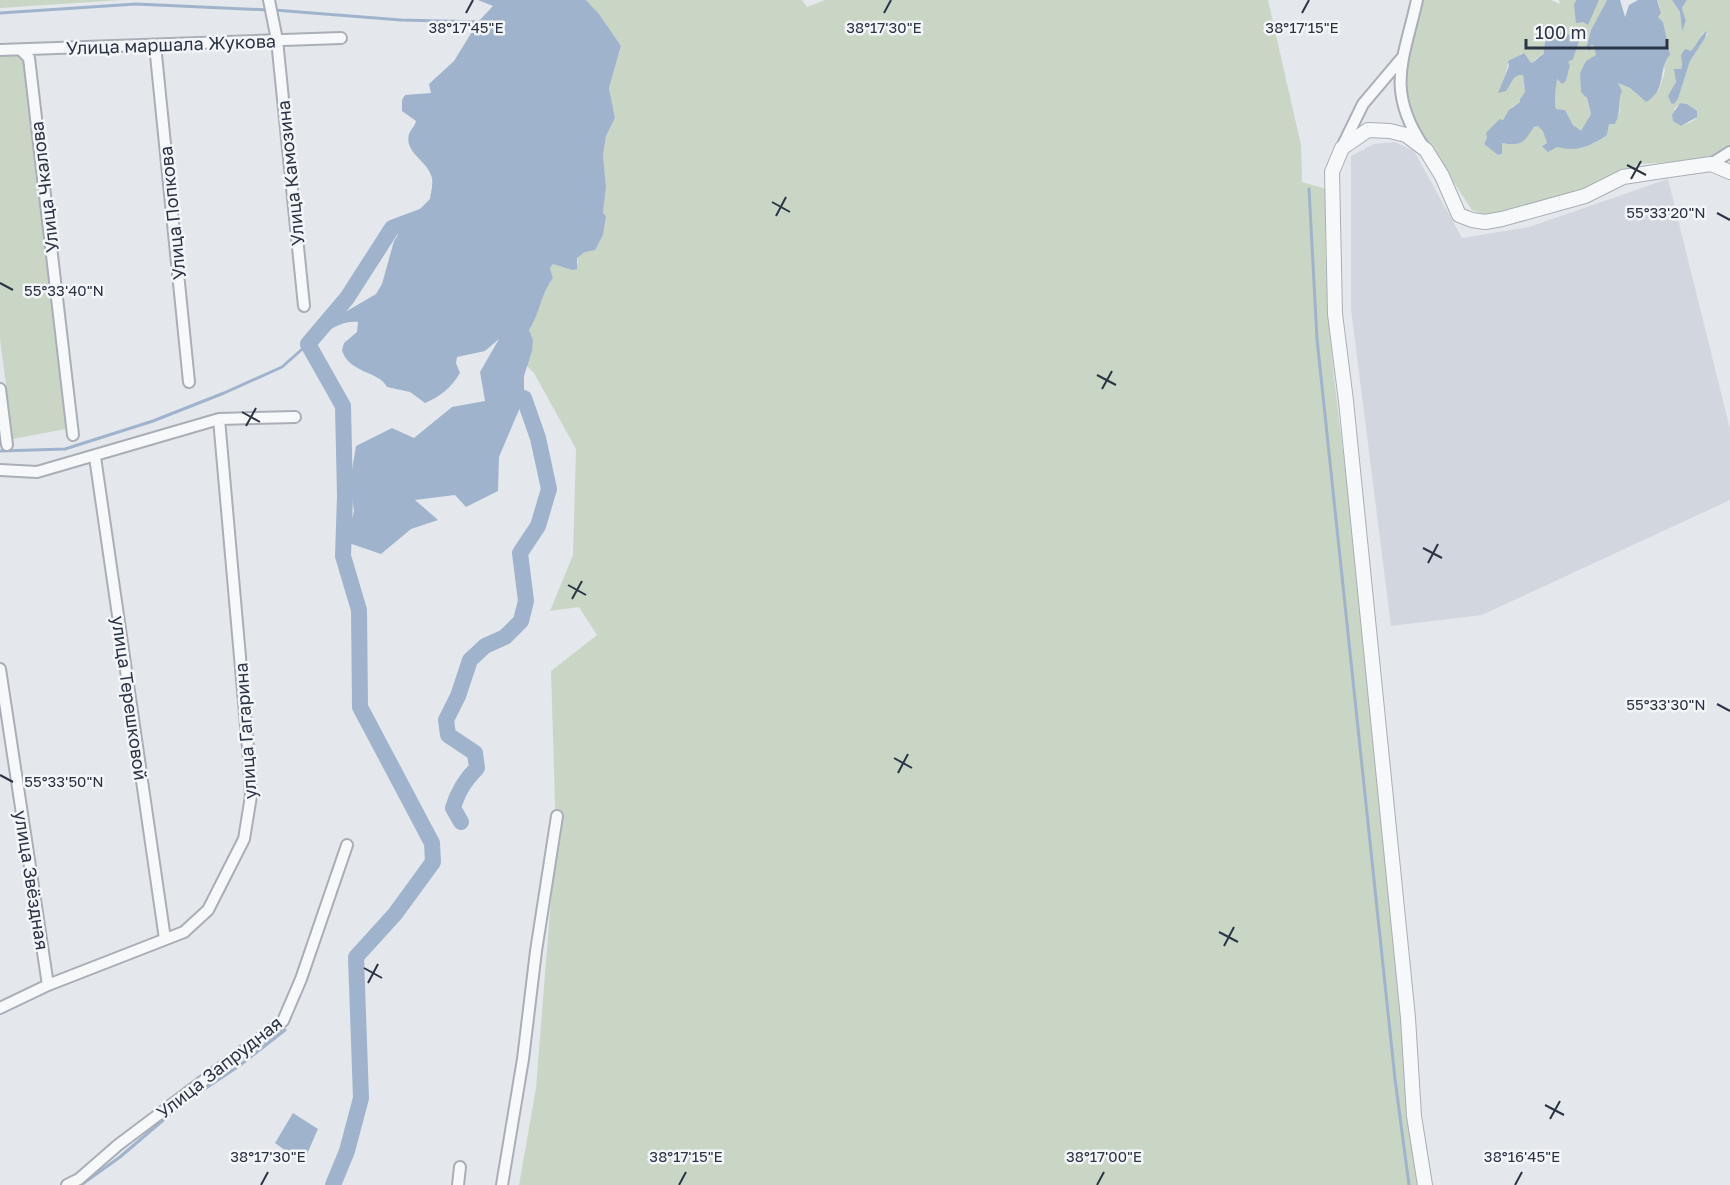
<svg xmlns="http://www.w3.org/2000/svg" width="1730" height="1185" viewBox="0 0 1730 1185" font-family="'Golos Text',sans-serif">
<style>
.built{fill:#d2d6de}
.green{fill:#c9d6c5;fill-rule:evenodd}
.water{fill:#9fb4cc}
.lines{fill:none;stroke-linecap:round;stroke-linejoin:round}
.stream{stroke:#9fb4cc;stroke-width:3}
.river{stroke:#9fb4cc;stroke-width:16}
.minor-casing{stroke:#a9aeb7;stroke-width:14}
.tertiary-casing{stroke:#a9aeb7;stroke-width:16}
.minor{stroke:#f7f8fa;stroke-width:10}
.tertiary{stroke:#f7f8fa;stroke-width:14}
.ticks{fill:none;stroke:#2b3445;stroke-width:2}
.labels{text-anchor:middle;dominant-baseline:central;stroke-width:5;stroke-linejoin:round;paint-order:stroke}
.street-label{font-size:18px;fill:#2b3445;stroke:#f4f6f9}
.ticks-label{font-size:15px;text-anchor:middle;fill:#2b3445;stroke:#f4f6f9;stroke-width:5;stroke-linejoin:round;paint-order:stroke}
</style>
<rect width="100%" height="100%" fill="#e4e7ec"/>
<path class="built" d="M 1395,142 L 1414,151 L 1462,238 L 1529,227 L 1668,179 L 1730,429 L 1730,500 L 1482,615 L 1391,626 L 1351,309 L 1351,156 L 1374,144 Z"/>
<path class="green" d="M 0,0 L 121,0 L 0,8 Z
M 586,0 L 802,0 L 807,7 L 825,0 L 1268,0 L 1301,145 L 1302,182 L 1327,189 C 1319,308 1342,426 1354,544 C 1376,758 1398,971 1420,1185 L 519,1185 L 536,1088 L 556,836 L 551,671 L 597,635 L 579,607 L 550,611 L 573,555 L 576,449 L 534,373 L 526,365 C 531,352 534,344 529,330 C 540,314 541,293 553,278 L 550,268 L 553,264 L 572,270 L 578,263 L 577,258 L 585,252 L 603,213 L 606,187 L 603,155 L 606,136 L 615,118 L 609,88 L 621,47 L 599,14 Z
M 1423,0 L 1551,0 L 1560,4 L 1559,0 L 1576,0 C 1572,9 1578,14 1583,22 L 1589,20 L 1599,0 L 1607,0 L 1591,30 L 1586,48 L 1593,45 L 1596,56 L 1580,74 L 1591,114 L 1581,132 L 1573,125 L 1565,110 L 1556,109 C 1554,102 1556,87 1557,79 L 1560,82 L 1566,81 L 1570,65 L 1568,63 L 1569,34 L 1553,34 L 1544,45 L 1544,54 L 1540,55 L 1531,64 L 1525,56 L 1521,53 L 1517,58 L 1509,61 L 1501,89 C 1509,85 1512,79 1519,74 L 1523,75 L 1525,93 L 1520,99 L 1520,102 L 1512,107 L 1503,120 L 1493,127 L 1484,144 L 1499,155 L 1502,154 L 1502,143 C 1521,147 1524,141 1534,127 L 1538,126 C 1544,129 1547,136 1547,143 L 1542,146 L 1550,149 L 1557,147 L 1580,148 L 1595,143 L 1607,135 L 1609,124 L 1615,124 L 1620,112 L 1618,83 L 1630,88 L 1642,99 L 1659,90 L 1665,71 L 1664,65 L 1669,44 L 1664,36 L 1663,22 L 1657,17 L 1660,7 L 1657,0 L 1672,0 L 1680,12 L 1682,30 L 1686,21 L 1682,8 L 1687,0 L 1730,0 L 1730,152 L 1714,162 L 1703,160 L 1639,164 L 1607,181 L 1572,196 L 1488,216 L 1472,210 L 1413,121 C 1410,111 1407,100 1406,89 C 1403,60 1417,28 1423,0 ZM 1703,33 L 1708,33 L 1690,61 L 1678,99 L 1674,104 C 1674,91 1677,81 1675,69 L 1681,69 L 1682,61 L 1694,48 ZM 1680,103 L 1687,104 L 1696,111 L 1697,117 L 1693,121 L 1681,126 L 1674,109 Z
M 15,53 L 26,65 L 66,429 L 13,439 L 0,339 L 0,54 Z"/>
<path class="water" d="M 478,0 L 586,0 L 599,14 L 621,46 L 609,88 L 615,118 L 606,136 L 603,155 L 606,187 L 603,213 L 606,216 L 603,235 L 595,250 L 585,252 L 577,258 L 577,269 L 572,270 L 553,264 L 550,268 L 553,278 C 541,293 540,314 529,330 L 533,340 L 532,351 L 524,376 L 524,398 L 499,457 L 498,491 L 466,507 L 455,495 L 415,500 L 438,520 L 411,529 L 381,554 L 346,542 L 354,511 L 350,482 L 356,446 L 392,428 L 414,438 L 452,407 L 485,401 L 480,372 L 499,339 L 485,351 L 457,357 L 456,363 L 460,373 C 452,387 440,397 425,403 L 410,392 L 387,387 C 379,371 348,373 342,350 L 344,343 L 357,332 L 358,322 C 339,320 323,335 308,344 L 335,318 L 376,294 L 382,284 L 394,241 L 404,225 L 430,199 C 431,192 434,182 431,175 C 426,160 404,152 409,134 C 411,129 415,126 416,121 L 402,111 L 402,100 L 405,95 L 431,93 L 429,84 L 454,61 L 478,22 L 493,6 Z
M 1576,0 L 1599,0 L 1588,25 L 1583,22 L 1576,23 L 1574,5 Z
M 1607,0 L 1620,0 L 1625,17 L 1629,5 L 1638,0 L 1657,0 L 1661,13 L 1658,17 L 1663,22 L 1670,55 C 1657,68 1668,90 1646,102 L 1630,88 L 1618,83 L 1622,91 C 1617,100 1622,112 1615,124 L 1609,124 L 1607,135 C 1590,147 1576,152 1557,147 L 1548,152 L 1542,146 L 1547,143 L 1543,131 L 1538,126 L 1534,127 C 1524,142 1522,147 1502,143 L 1502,154 L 1498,155 L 1484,144 L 1487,138 L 1486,133 C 1491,128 1495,123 1500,119 L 1503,120 L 1509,110 L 1520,102 L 1520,99 L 1525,92 L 1523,75 L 1519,75 L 1514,78 L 1506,91 L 1498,93 L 1509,66 L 1508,61 L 1524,53 L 1531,63 C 1536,62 1538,56 1544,54 C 1544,48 1544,39 1550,35 C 1558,30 1574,34 1579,41 L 1573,59 L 1568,62 L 1570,65 L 1566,81 L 1562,84 L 1557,79 C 1556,87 1554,102 1556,109 L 1565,110 L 1573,125 L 1581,131 L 1591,114 L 1587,98 L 1581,92 L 1580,73 L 1586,61 L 1596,55 L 1593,45 L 1590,46 L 1590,51 L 1586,48 L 1591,30 Z
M 1672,0 L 1687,0 L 1682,8 L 1686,21 L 1682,31 L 1680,12 Z
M 1707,31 L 1705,38 L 1690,61 L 1678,99 L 1674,104 L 1671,103 L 1668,96 L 1676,82 L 1674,69 L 1681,69 L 1682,64 L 1681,55 L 1685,49 L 1691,51 C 1697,45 1700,35 1707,31 Z
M 1680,103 L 1687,104 L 1697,111 L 1697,117 L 1681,126 L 1673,121 L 1672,115 Z
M 293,1113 L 318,1129 L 303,1163 L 275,1143 Z"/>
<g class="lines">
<path class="stream" d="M 274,10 L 401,20 L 480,22
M 0,13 L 136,4 L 268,10
M 1309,189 L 1317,339 L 1395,1079 L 1409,1185
M 0,451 L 65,449 L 153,421 L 224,393 L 282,367 L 308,344
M 81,1185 L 120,1157 L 182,1104 L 239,1066 L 285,1030"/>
<path class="river" d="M 461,822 L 453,808 C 458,791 465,780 477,768 L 475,753 L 448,735 L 446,720 L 458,696 L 470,660 L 485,646 L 505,637 L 521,621 L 526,601 L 520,553 L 538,526 L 549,489 L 538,438 L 524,398 L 504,394
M 333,1185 L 347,1151 L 361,1098 L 356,957 L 395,914 L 433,862 L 432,843 L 360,707 L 359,610 L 343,556 L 345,496 L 343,406 L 308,344 L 347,298 L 392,228 L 429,214"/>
<defs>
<path id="minor" d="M 269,0 L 277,40 L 304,306
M 1417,0 C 1404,59 1385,89 1423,146
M 155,45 L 189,382
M 0,50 L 341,38
M 21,50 L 29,58 L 73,435
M 1342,147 L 1363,104 L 1401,59
M 1711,164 L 1730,152
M 0,389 L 7,445
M 95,457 L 165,939
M 0,470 L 37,472 L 219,419 L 295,417
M 0,669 L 48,985
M 0,1008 L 48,985 L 184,932 L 208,910 L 244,839 L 251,796 L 249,759 L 219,419
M 67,1185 L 79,1179 L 118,1145 L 283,1021 L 301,979 L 347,845
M 458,1185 L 460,1167
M 502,1185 L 523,1059 L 536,951 L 557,816"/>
<path id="tertiary" d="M 1425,1185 L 1414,1116 L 1408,1018 L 1346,401 L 1335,314 L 1332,172 L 1342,148 L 1368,130 L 1390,131 L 1406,135 L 1426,150 L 1442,176 L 1459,215 L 1472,220 L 1485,222 L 1502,219 L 1585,196 L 1623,177 L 1662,171 L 1711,164 L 1730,172"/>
</defs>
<use href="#minor" class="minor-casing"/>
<use href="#tertiary" class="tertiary-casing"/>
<use href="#minor" class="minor"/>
<use href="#tertiary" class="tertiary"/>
</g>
<path class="ticks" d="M 466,13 L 473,0M 884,13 L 891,0M 1302,13 L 1309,0M 1627,165 L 1646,175M 1631,179 L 1641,161M 772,202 L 790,212M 1717,213 L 1730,220M 776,216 L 786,197M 0,283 L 13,290M 1097,375 L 1116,385M 1102,389 L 1112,371M 242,412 L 260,422M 246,426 L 256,408M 1423,548 L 1442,558M 1428,563 L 1438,544M 568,585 L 586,595M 572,599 L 582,581M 1717,704 L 1730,711M 894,758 L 912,768M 898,773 L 908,754M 0,775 L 13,782M 1219,932 L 1238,942M 1224,946 L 1234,927M 364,968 L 382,978M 368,983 L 378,964M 1545,1105 L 1564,1115M 1550,1119 L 1560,1101M 261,1185 L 268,1172M 679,1185 L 686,1172M 1097,1185 L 1104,1172M 1515,1185 L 1522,1172"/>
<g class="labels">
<g class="street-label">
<text transform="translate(171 44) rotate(-2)">Улица маршала Жукова</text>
<text transform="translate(290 173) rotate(-96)">Улица Камозина</text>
<text transform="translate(44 187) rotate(-97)">Улица Чкалова</text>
<text transform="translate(172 213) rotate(-96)">Улица Попкова</text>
<text transform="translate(130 698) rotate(82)">улица Терешковой</text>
<text transform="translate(245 731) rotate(-94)">улица Гагарина</text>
<text transform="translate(32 880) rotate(81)">улица Звёздная</text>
<text transform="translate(219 1067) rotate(-38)">Улица Запрудная</text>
</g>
</g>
<g class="ticks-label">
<text x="466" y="33">38°17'45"E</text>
<text x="884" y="33">38°17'30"E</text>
<text x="1302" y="33">38°17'15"E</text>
<text x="1666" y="218">55°33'20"N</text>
<text x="64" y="296">55°33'40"N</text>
<text x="1666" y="710">55°33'30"N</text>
<text x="64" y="787">55°33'50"N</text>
<text x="268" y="1162">38°17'30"E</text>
<text x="686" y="1162">38°17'15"E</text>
<text x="1104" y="1162">38°17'00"E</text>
<text x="1522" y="1162">38°16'45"E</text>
</g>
<path d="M1526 39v9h141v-9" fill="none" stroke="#2b3445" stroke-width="3"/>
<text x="1535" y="39" font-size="18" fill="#2b3445" stroke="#f4f6f9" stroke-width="4.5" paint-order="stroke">100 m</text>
</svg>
